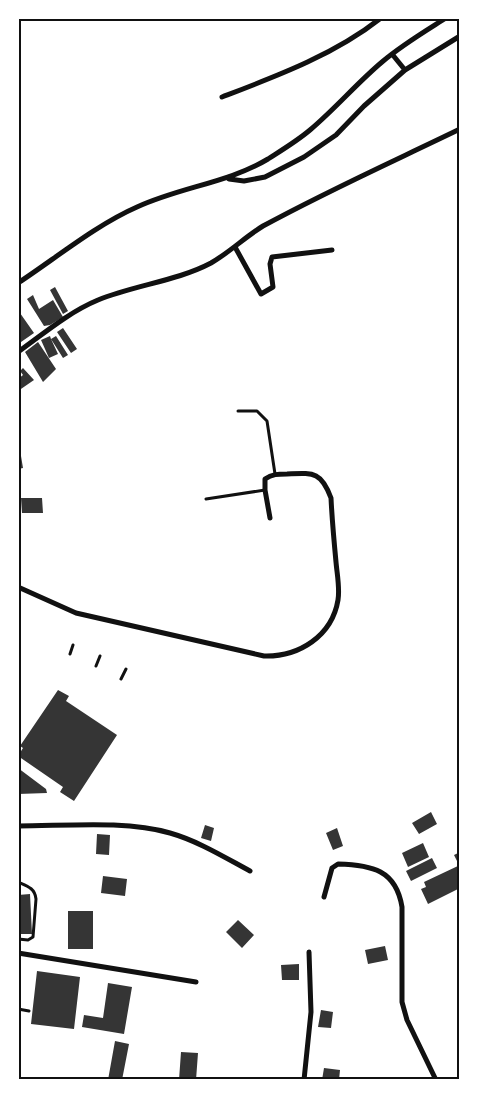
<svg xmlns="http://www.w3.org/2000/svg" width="478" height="1098" viewBox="0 0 478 1098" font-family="Signika,sans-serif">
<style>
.building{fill:#353535}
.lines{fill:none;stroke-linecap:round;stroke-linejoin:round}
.service{stroke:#111;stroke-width:3}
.minor{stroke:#111;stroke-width:5}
.neatline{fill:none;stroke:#111;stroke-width:2}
</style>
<rect width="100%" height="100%" fill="#fff"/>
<path class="building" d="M 55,287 L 68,311 L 63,314 L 50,290 Z
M 33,295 L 39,309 L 53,300 L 63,317 L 50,325 L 44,326 L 27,299 Z
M 20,313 L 34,333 L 21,342 L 18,337 L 18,315 Z
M 63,328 L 77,349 L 71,353 L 57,332 Z
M 50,336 L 51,339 L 56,336 L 68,355 L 63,358 L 51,339 L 58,354 L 49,358 L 41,340 Z
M 38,342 L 56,369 L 43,382 L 25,352 Z
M 23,368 L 34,380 L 18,391 L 18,379 L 23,375 L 20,371 Z
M 21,456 L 23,468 L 18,469 L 18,457 Z
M 21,498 L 42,498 L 43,513 L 22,513 Z
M 58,690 L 69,696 L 66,701 L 117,735 L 74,801 L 60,792 L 63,787 L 18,756 L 23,748 L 20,746 Z
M 18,768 L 46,789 L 47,793 L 18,794 Z
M 431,812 L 437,824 L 419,834 L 412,823 Z
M 205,825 L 214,828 L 211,841 L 201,838 Z
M 337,828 L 343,846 L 333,850 L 326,833 Z
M 97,834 L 110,835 L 109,855 L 96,854 Z
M 423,843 L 429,857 L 408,867 L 402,853 Z
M 460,852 L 460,863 L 458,863 L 454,855 Z
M 432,858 L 437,868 L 411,881 L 406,871 Z
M 460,865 L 460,888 L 428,904 L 421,889 L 426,887 L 424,882 Z
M 103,876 L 127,879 L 125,896 L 101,893 Z
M 30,894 L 32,934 L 18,934 L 18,895 Z
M 68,911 L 93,911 L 93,949 L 68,949 Z
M 238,920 L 254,935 L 242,948 L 226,932 Z
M 385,946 L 388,960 L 368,964 L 365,950 Z
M 299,964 L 299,980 L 282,980 L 281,965 Z
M 37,971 L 80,977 L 74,1029 L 31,1024 Z
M 108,983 L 132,987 L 124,1034 L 82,1027 L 84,1015 L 103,1018 Z
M 321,1010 L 333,1012 L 331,1028 L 318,1027 Z
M 115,1041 L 129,1044 L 122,1080 L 108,1080 Z
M 181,1052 L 198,1053 L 196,1080 L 179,1080 Z
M 324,1068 L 340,1070 L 339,1080 L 322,1080 Z"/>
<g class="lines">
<path class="service" d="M 238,411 L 257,411 L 267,421 L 275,474
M 206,499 L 265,490
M 70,654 L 73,645
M 96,666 L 100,656
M 121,679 L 126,669
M 18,882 C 27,886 35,888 36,899 L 33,937 L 28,940 L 18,939
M 18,1009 L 29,1011"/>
<path class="minor" d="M 392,54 L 405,70
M 222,97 C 277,76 334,55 381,18
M 229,179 L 244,181 L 265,177 L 304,157 L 336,135 L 364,106 L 405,70 L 460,36
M 235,247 L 261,294 L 273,287 L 270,264 L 272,257 L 332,250
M 18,283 C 56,258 96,225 137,207 C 180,187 228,183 268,159 C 282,150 297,141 310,130 C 335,109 357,83 382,62 C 402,45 424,32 446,18
M 18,352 C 43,334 69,312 98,300 C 135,285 177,281 211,263 C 230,252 245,237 263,226 C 327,191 394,161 460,129
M 18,587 L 76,613 L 264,656 C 299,657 332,636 338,600 C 340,588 337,574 336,562 C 334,541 332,519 331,498 C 321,471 313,473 287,474 C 278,474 272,474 265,479 L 265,490 L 270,518
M 18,826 C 65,826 126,820 170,833 C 198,841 224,857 250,871
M 324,897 L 332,868 L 338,864 C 372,865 396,870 402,907 L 402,1002 L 407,1020 L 436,1080
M 18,953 L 196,982
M 304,1080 L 311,1012 L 309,952"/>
</g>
<rect width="478" height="1098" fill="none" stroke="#ffffff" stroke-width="39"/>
<rect x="20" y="20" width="438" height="1058" class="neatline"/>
</svg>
